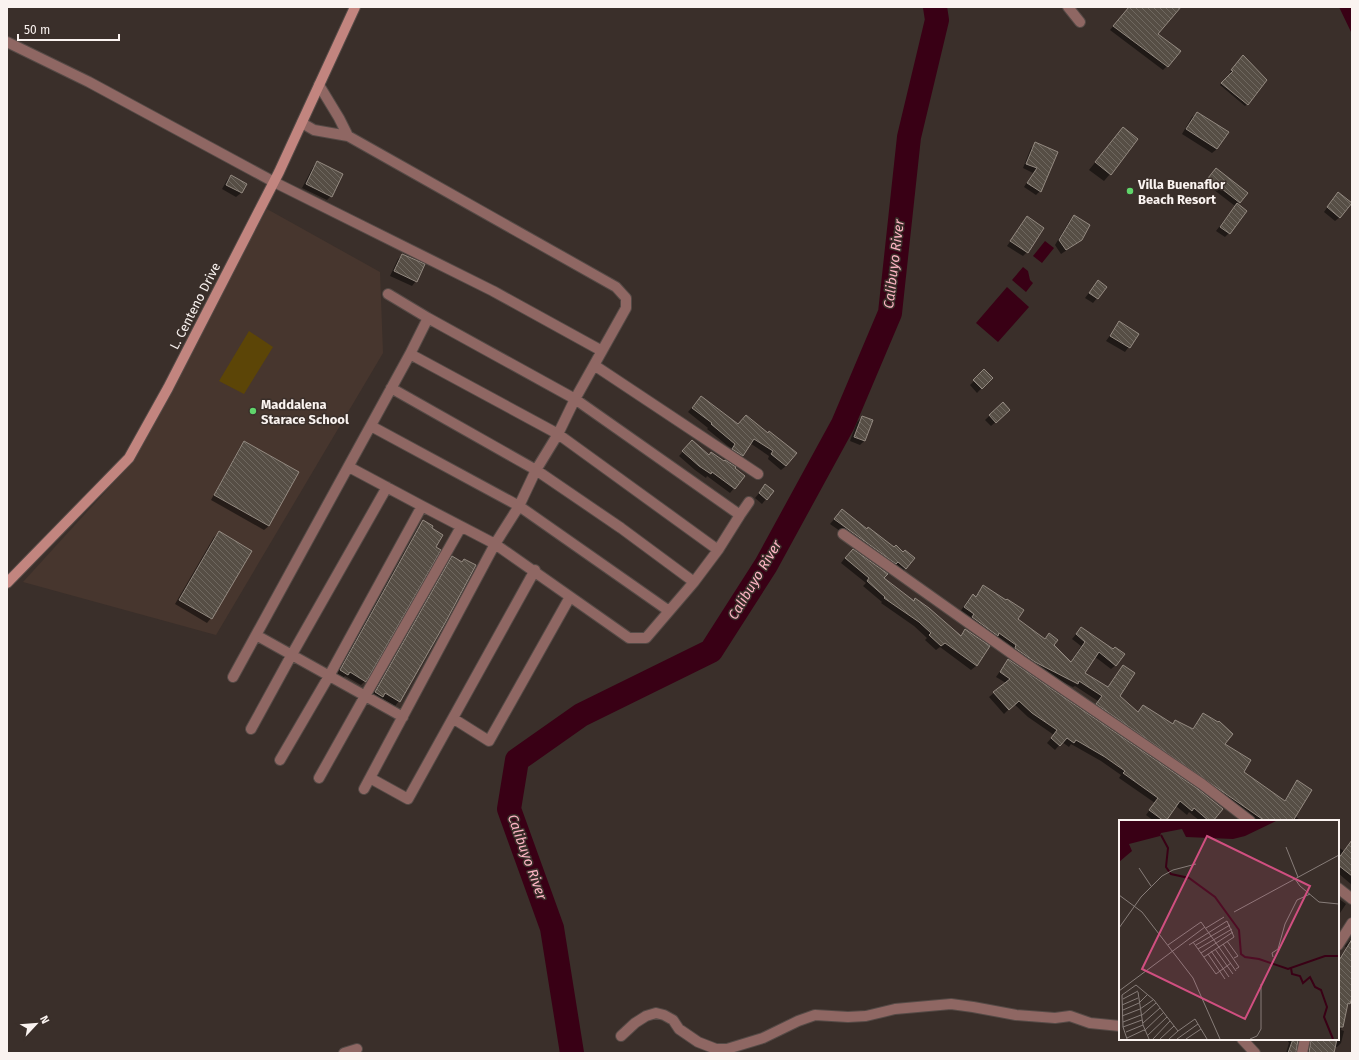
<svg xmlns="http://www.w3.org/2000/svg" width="1359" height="1060" viewBox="0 0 1359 1060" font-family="'Fira Sans',sans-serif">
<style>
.built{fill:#47362e}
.garden{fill:#5c4507}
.water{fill:#390015}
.shadow{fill:#0007}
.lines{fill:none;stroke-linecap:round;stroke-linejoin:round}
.river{stroke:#390015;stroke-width:24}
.building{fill:url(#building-back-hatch);stroke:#948a81}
.street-casing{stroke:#554a46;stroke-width:12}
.secondary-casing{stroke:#554a46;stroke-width:12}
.street{stroke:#8f6763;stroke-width:10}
.secondary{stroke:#c2857f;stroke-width:10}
.poi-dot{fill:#60d56b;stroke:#3a2f2a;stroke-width:1.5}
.labels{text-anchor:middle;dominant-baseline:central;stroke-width:3;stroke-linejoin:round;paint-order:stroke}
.poi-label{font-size:13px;font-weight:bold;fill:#faf3f0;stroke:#3a2f2a;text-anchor:start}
.street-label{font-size:13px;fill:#faf3f0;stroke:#3a2f2a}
.water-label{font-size:14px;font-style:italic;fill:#fdb4c3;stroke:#3a2f2a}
.inset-river{fill:none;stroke:#390015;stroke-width:2}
.inset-road{fill:none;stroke:#877d79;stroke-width:1}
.view{fill:#d04f80;fill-opacity:0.15;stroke:#d04f80;stroke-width:2}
.inset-edge{fill:none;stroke:#faf3f0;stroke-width:2}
</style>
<defs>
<pattern id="building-back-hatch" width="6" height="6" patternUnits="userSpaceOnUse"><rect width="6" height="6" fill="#564e45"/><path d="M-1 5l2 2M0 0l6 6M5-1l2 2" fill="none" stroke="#6f6860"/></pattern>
</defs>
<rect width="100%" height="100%" fill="#3a2f2a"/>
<path class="built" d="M 267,209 L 380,272 L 383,353 L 216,635 L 23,582 L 126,469 Z"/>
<path class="garden" d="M 249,331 L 273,347 L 244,394 L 219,381 Z"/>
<path class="water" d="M 1339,7 L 1352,7 L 1352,34 Z
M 1045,241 L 1054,248 L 1042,263 L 1033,256 Z
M 1023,267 L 1028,271 L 1030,280 L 1033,283 L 1026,292 L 1012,280 Z
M 1007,287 L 1029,307 L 998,342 L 976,323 Z"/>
<path class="shadow" d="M 1138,7 L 1180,7 L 1157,34 L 1167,66 L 1163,70 L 1110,30 L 1123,15 Z
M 1241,59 L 1247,104 L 1245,106 L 1220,85 L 1232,74 L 1230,72 Z
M 1197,113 L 1227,132 L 1217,149 L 1212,153 L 1182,134 L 1192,117 Z
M 1123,128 L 1110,174 L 1104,181 L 1089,170 Z
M 1036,144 L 1040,191 L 1036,195 L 1024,187 L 1033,173 L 1023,168 L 1031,148 Z
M 317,162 L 331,196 L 327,200 L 302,188 L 313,167 Z
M 1212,173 L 1239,202 L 1237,205 L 1229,233 L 1225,237 L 1216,231 L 1235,206 L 1205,183 Z
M 231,176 L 245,184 L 241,193 L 236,197 L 222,189 L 227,180 Z
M 1334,198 L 1340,217 L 1335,221 L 1324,212 Z
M 1074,216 L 1081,239 L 1076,244 L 1061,254 L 1055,245 L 1070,220 Z
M 1027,218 L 1027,252 L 1023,256 L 1007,246 Z
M 402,255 L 416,281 L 412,286 L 390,276 L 398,259 Z
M 1098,281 L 1106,287 L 1093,303 L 1085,298 Z
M 1119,323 L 1138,334 L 1125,352 L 1106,341 Z
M 984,371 L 991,378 L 977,393 L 970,385 Z
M 701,397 L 738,425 L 767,434 L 786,466 L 781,470 L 768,459 L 769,456 L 750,443 L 743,455 L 728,446 L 707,429 L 708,428 L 688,412 Z
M 1003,403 L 1009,410 L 991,426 L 985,420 Z
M 862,417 L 864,441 L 860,445 L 850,441 L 857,422 Z
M 244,442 L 269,526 L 264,530 L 211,500 L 240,447 Z
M 688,446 L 734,469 L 744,476 L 730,493 L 707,476 L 706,478 L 695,470 L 679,456 Z
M 765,486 L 766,499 L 762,504 L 755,498 Z
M 842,510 L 906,568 L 901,572 L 891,567 L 830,524 Z
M 423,522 L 365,681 L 361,685 L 345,676 L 343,678 L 336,674 L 419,526 Z
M 219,532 L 211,618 L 207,623 L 175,604 L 214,537 Z
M 848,554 L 883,578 L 960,636 L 965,630 L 989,647 L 976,666 L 971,670 L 940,647 L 936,650 L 925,640 L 927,638 L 914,626 L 881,603 L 882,602 L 863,586 L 866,583 L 841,563 Z
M 452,558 L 399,701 L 395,706 L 381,698 L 378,701 L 371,697 L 448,562 Z
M 983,586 L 1017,620 L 1044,639 L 1049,635 L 1053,645 L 1070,663 L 1081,646 L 1072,639 L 1077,633 L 1116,665 L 1111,669 L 1094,656 L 1083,673 L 1107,688 L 1123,666 L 1119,696 L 1137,712 L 1143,707 L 1172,725 L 1175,722 L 1192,730 L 1203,714 L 1243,772 L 1284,802 L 1293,786 L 1297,782 L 1295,816 L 1301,821 L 1256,821 L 1093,709 L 1098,701 L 1075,686 L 1073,687 L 1031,666 L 960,612 L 968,600 L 973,595 L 975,597 Z
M 1008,660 L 1212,821 L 1200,821 L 1189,812 L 1187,815 L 1176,806 L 1164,821 L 1154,821 L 1146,815 L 1155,803 L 1119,778 L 1121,775 L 1101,761 L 1071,744 L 1069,747 L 1062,742 L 1055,750 L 1047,743 L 1054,735 L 1028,717 L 1014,704 L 1004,714 L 989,697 L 1006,683 L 996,677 Z
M 1352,845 L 1352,885 L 1338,873 L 1338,847 L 1344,851 Z
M 1338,898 L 1346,904 L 1338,916 Z
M 1352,938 L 1352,993 L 1349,1003 L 1346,1006 L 1341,1030 L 1344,1031 L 1341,1043 L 1337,1047 L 1334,1047 L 1333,1053 L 1305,1053 L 1305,1039 L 1338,1039 L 1338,960 L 1346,948 L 1345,946 Z
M 1287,1039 L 1297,1039 L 1295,1053 L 1286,1053 L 1289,1043 Z"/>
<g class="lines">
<path class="river" d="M 572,1053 L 552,928 L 509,809 L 517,760 L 581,715 L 711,651 L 766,565 L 843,424 L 890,313 L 909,137 L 937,20 L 935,7"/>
</g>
<path class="building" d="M 1129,7 L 1181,7 L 1158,34 L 1181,51 L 1168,67 L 1113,26 Z
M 1243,55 L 1267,80 L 1248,105 L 1221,83 L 1233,71 L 1231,70 Z
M 1197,112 L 1229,132 L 1217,149 L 1186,129 Z
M 1123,127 L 1138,139 L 1111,175 L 1095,162 Z
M 1035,142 L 1058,152 L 1041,192 L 1027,183 L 1037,168 L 1026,164 Z
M 317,161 L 343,174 L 332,197 L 306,184 Z
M 1216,168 L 1248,193 L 1240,203 L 1208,178 Z
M 231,175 L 247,184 L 242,193 L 226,185 Z
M 1338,192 L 1352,203 L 1340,218 L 1327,207 Z
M 1237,203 L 1247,211 L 1230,234 L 1220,227 Z
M 1074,215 L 1090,225 L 1082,240 L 1066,250 L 1059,240 Z
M 1027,216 L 1044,228 L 1028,253 L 1010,241 Z
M 402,254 L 425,264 L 417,282 L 394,271 Z
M 1098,280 L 1107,287 L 1098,299 L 1089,293 Z
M 1119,321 L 1139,334 L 1130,348 L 1110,336 Z
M 984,369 L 993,378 L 982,389 L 973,380 Z
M 701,396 L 738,424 L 746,415 L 768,433 L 769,431 L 797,453 L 786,466 L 771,454 L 773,451 L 754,439 L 743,456 L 732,449 L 735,444 L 711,424 L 712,423 L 692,408 Z
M 1003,402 L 1010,410 L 996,423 L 989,415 Z
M 862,416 L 873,420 L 865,441 L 854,437 Z
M 692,440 L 709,455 L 711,452 L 724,461 L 725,460 L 736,467 L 735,468 L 745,476 L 735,489 L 712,472 L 711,474 L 699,466 L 682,451 Z
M 244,441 L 299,472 L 269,526 L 214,495 Z
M 765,484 L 774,491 L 767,500 L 759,493 Z
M 842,509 L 867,529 L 868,527 L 894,547 L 896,545 L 903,552 L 905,550 L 915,558 L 906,569 L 898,562 L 896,564 L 834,519 Z
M 423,520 L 433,526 L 432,528 L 443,535 L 436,547 L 441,550 L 366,682 L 350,672 L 348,675 L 340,670 Z
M 219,531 L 252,551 L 212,619 L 179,600 Z
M 853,549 L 888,574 L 884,578 L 914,601 L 915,598 L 929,608 L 961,636 L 965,629 L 990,646 L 977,666 L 945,643 L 941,646 L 929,635 L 931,633 L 919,622 L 884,598 L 885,597 L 867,581 L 869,578 L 845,558 Z
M 452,556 L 462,562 L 464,559 L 476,565 L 445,623 L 400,702 L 385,693 L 383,697 L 375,692 Z
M 983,585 L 1006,600 L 1007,599 L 1024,610 L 1018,619 L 1045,639 L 1049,633 L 1058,640 L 1054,645 L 1071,662 L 1085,642 L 1076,634 L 1081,627 L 1113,649 L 1115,647 L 1125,654 L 1116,666 L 1099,652 L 1085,673 L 1108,687 L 1123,665 L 1135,673 L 1120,696 L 1138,712 L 1143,705 L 1173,724 L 1175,720 L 1193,729 L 1203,713 L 1218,722 L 1219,721 L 1233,734 L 1225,744 L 1251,760 L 1244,772 L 1285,801 L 1297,780 L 1312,790 L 1293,821 L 1265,821 L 1096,704 L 1102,696 L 1079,681 L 1078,684 L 1035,662 L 1015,648 L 1016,645 L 999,633 L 998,636 L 972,617 L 974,614 L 964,607 L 973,594 L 976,597 Z
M 1008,659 L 1198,789 L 1223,809 L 1213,821 L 1209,821 L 1194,808 L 1192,811 L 1180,801 L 1166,821 L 1164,821 L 1149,810 L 1158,798 L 1123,773 L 1125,771 L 1105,757 L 1076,740 L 1074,743 L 1067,738 L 1060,746 L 1051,738 L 1057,730 L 1032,713 L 1019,701 L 1009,710 L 993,692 L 1010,679 L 1000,672 Z
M 1352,840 L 1352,876 L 1338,865 L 1338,859 Z
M 1352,939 L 1352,997 L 1350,1004 L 1348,1003 L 1343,1027 L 1338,1027 L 1338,962 Z
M 1293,1039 L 1298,1039 L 1296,1053 L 1288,1053 Z
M 1311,1039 L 1337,1039 L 1334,1053 L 1309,1053 Z"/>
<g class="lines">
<defs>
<path id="street" d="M 1068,7 L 1080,22
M 7,42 L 89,82 L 274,182 L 493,291 L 602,351
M 319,85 L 339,118 L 348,136
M 302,123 L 314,130 L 348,136 L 616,287 L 626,298 L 626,308 L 575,399 L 558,434 L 536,470 L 519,506 L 495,544 L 364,789
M 410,354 L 558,434 L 718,550
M 594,365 L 758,474
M 391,388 L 536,470 L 621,528 L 694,582
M 371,426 L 519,506 L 669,611
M 349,467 L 422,506 L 495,544 L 629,638 L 646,638 L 694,582 L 718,550 L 740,515 L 575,399 L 428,318 L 388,294
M 740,515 L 749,502
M 843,534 L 1022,661 L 1202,784 L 1250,821
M 233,677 L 256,635
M 403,717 L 256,635 L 410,354 L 428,318
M 454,719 L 489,741 L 570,597
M 251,729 L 291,656 L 387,487
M 280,760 L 329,676 L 422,506
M 319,778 L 365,696 L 461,527
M 370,778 L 408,799 L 535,570
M 1338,888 L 1352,899
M 1338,945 L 1352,923
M 621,1036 L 635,1023 L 646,1016 L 656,1013 L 664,1015 L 673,1020 L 679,1029 L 698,1042 L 716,1049 L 727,1049 L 763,1038 L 798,1021 L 815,1015 L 848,1017 L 866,1016 L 895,1009 L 951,1004 L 973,1007 L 1016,1015 L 1055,1018 L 1070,1016 L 1090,1023 L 1120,1026
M 1242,1039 L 1255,1053
M 344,1053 L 357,1049
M 1302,1053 L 1305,1039"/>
<path id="secondary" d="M 7,583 L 129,458 L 168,388 L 279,172 L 355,7"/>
</defs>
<use href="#street" class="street-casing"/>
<use href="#secondary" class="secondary-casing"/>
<use href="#street" class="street"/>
<use href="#secondary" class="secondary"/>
</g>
<g class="poi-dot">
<circle cx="1130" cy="191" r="4"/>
<circle cx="253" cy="411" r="4"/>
</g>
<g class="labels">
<g class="poi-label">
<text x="1138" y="184">Villa Buenaflor<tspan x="1138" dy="15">Beach Resort</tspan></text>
<text x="261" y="404">Maddalena<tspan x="261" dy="15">Starace School</tspan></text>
</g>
<g class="street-label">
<text transform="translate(195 306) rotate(-63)">L. Centeno Drive</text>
</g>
<g class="water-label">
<text transform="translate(894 264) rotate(-83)">Calibuyo River</text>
<text transform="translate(755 580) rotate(-59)">Calibuyo River</text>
<text transform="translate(527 857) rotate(70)">Calibuyo River</text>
</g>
</g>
<g transform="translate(1119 820)">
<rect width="220" height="220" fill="#3a2f2a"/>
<path d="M 0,1 L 157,1 L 126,16 L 114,19 L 67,17 L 63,9 L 42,13 L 41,16 L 10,24 L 13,31 L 0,42 Z" fill="#390015"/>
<path class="inset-river" d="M 42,15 L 49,28 L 47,47 L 52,54 L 70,58 L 96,77 L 120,110 L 122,134 L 126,137 L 140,139 L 169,149 L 206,136 L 220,136M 172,148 L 173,154 L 181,156 L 184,163 L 191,157 L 196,167 L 202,170 L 208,187 L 205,197 L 214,219"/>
<path class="inset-road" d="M 167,27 L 179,57M 20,48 L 32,66M 176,59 L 181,66 L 200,82 L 220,84M 0,75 L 23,92 L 74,158 L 101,219M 115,92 L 220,35M 0,108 L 22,77 L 43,56 L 54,50 L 77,44M 87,108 L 105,97M 108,121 L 119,136 L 115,138M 74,122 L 97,154 L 112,143M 104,124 L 120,147 L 117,149M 49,125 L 82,102 L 117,151M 70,125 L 108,101 L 115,117 L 85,137M 77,125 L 111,105M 79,129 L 113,109M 96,129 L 114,154M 92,131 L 110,157M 82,133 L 114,112M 89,134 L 106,159M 154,137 L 153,133 L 159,129 L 166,104 L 178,80 L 191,74M 0,171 L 86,107M 19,172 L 24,205 L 30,219M 4,179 L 19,171M 3,185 L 19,178M 4,190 L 20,183 L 28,175M 3,196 L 21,189 L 34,180M 22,196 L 37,183M 4,202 L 22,195M 24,203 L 41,188M 4,207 L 23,200M 25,211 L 45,192M 7,212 L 24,205M 28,216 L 48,197M 8,218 L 25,210M 8,219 L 4,207 L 3,175 L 17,165 L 35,180 L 59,211 L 76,199 L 88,219M 34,219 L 51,201M 41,219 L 55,206M 50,219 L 59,211M 58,219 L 79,204M 67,219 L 82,209M 131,219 L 138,216 L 142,209 L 142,164"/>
<path class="view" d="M 88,16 L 191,66 L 126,199 L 23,149 Z"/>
<rect width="220" height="220" class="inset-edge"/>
</g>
<rect width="1359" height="1060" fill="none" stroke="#faf3f0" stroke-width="16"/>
<g transform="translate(36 1024) rotate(64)" stroke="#3a2f2a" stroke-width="3" paint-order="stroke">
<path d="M0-3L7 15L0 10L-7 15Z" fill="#faf3f0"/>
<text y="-6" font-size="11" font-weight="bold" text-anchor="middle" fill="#faf3f0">N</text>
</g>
<path d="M18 34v6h101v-6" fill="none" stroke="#faf3f0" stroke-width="2"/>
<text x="24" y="34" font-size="12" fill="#faf3f0" stroke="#3a2f2a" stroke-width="3" paint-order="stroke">50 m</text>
</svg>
